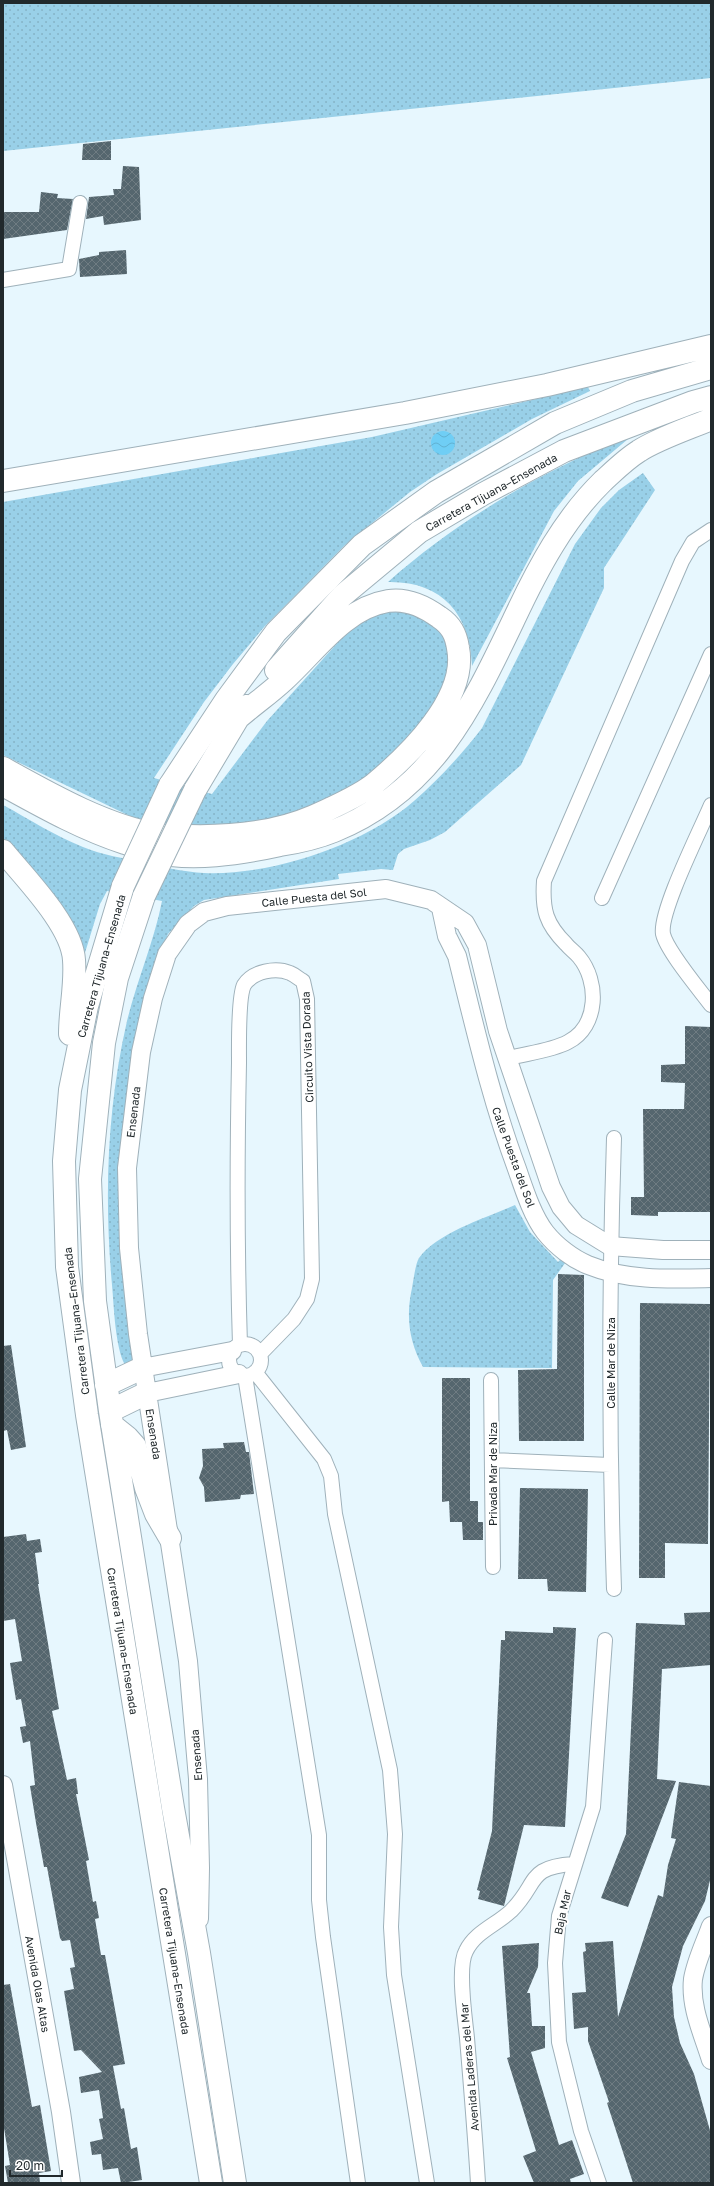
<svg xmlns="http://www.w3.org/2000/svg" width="714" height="2186" viewBox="0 0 714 2186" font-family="'Golos Text',sans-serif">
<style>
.green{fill:url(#green-dots)}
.water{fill:url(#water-waves)}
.building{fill:url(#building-cross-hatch)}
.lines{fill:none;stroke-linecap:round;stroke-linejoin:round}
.minor-casing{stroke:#9fb1ba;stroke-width:16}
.tertiary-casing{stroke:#9fb1ba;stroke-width:20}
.trunk-casing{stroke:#9fb1ba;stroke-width:24}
.motorway-casing{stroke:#9fb1ba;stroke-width:24}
.minor{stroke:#fff;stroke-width:14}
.tertiary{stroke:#fff;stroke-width:18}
.trunk{stroke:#fff;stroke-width:22}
.motorway{stroke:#fff;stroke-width:22}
.trunk-bridge-casing{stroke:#9fb1ba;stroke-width:24;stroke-linecap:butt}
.motorway-bridge-casing{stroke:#9fb1ba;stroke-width:24;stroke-linecap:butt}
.trunk-bridge{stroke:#fff;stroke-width:22}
.motorway-bridge{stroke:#fff;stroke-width:22}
.labels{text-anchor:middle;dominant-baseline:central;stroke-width:4;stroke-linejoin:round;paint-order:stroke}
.street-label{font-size:11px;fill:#21292c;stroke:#fff}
</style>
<defs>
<pattern id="green-dots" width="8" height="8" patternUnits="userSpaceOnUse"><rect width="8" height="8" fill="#99d0e8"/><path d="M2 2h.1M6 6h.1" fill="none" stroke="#84b3c7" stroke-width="1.8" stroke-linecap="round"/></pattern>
<pattern id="water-waves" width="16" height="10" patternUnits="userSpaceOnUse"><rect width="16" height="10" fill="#6fcef5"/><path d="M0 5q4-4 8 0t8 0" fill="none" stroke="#60b1d2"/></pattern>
<pattern id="building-cross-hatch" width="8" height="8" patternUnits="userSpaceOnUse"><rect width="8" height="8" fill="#55666e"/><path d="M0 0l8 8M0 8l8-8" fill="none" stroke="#6f7c82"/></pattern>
</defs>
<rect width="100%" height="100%" fill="#e7f7fe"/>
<path class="green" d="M 3,3 L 711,3 L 711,78 L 3,151 Z
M 588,387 L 590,391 L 532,419 L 437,474 L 410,492 L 344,546 L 265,626 L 233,664 L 204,702 L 154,778 L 212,794 L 267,721 L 341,639 L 362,620 L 404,607 L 442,629 L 453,654 L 436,712 L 385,765 L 354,786 L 305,809 L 284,816 L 232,826 L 186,827 L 136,819 L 3,755 L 3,502 L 372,437 Z
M 627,437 L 628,439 L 578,481 L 554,511 L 472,666 C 470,614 442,581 388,582 C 455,522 543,470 627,437 Z
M 643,473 L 655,490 L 604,568 L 604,588 L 521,765 L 445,832 L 430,840 L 404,849 L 398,854 L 393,870 L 381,869 L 338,874 L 339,879 L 204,900 L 194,906 L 168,934 L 158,961 L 134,1060 L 138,1358 L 125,1365 C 115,1347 114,1306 112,1285 C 104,1196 107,1108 127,1021 C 137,980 154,942 162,901 L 107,891 L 100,904 L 84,956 L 52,903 L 3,839 L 3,805 C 29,819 55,836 83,847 C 102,855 124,858 144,863 C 164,867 184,872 204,873 C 270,876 364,845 414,801 C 439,779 462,754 482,728 L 575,544 L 601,508 L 619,490 Z
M 515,1205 L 530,1232 L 558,1262 L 566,1254 L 568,1259 L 553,1280 L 552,1368 L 423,1367 C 410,1343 406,1320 411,1293 C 413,1285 415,1264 419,1258 C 438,1232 486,1218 515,1205 Z"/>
<path class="water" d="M431 443a12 12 0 1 1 24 0a12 12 0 1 1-24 0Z"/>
<path class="building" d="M 111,141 L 111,160 L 82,160 L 83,144 Z
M 123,166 L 139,167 L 141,220 L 104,225 L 103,216 L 86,219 L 89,197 L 114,195 L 113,189 L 121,189 Z
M 41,192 L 58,194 L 57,198 L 73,199 L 67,230 L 3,239 L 3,212 L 39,212 Z
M 126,250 L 127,274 L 80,277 L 79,259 L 99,255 L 99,252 Z
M 685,1026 L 711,1027 L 711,1212 L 658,1212 L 658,1216 L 631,1215 L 631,1197 L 644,1197 L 643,1109 L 684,1109 L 685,1083 L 661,1082 L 661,1065 L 685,1064 Z
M 558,1274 L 584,1275 L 584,1441 L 519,1441 L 518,1370 L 557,1369 Z
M 640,1303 L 710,1304 L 708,1544 L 665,1543 L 665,1578 L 639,1578 Z
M 11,1345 L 26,1447 L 11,1450 L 7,1430 L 3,1431 L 3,1346 Z
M 442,1378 L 470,1378 L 470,1501 L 478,1501 L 478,1522 L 483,1522 L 483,1540 L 463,1540 L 462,1522 L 450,1522 L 449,1501 L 442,1502 Z
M 244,1442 L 246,1452 L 249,1452 L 254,1494 L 241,1495 L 240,1499 L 205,1502 L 204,1487 L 199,1478 L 203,1466 L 202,1449 L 224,1448 L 223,1443 Z
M 520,1488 L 588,1489 L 586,1592 L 548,1591 L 547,1579 L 518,1579 Z
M 26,1534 L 27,1541 L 40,1539 L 42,1552 L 35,1553 L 39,1584 L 38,1584 L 59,1709 L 52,1711 L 67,1780 L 76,1778 L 78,1794 L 76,1794 L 89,1860 L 86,1861 L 93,1902 L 96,1901 L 99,1918 L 95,1919 L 101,1955 L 105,1955 L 125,2064 L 113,2066 L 121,2109 L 124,2108 L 131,2149 L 137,2147 L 142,2180 L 121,2183 L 118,2168 L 103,2170 L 101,2154 L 92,2155 L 90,2142 L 103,2139 L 99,2119 L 103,2118 L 99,2090 L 81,2093 L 79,2077 L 102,2072 L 81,2050 L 74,2051 L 64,1991 L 74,1989 L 70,1968 L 75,1967 L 70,1940 L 62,1941 L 60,1938 L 47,1867 L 44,1867 L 36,1823 L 30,1786 L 35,1785 L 30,1741 L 23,1743 L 20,1727 L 26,1726 L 21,1699 L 16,1700 L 10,1663 L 22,1661 L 15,1619 L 3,1621 L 3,1537 Z
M 711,1612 L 711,1665 L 662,1669 L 657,1779 L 676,1781 L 628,1907 L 601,1898 L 626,1834 L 636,1623 L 685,1625 L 684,1613 Z
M 553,1627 L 576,1628 L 565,1827 L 524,1825 L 504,1906 L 478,1899 L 480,1891 L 477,1890 L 492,1831 L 501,1640 L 505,1640 L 505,1631 L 553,1633 Z
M 679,1782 L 711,1786 L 711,1876 L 705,1901 L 683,1946 L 672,1987 L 674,2017 L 680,2043 L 694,2074 L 711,2134 L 711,2183 L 633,2183 L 607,2103 L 609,2102 L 588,2041 L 588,2027 L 574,2029 L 572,1993 L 586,1992 L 583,1952 L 586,1951 L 585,1943 L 613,1941 L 618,2017 L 658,1895 L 663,1897 L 668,1865 L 676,1839 L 671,1838 Z
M 539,1943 L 538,1967 L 527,1993 L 530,1993 L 532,2026 L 545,2026 L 545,2048 L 531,2052 L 559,2145 L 572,2140 L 584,2174 L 570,2179 L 571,2183 L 534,2183 L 523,2156 L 536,2151 L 507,2058 L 510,2057 L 502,1946 Z
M 10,1984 L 32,2107 L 40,2105 L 51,2171 L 39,2173 L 40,2183 L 8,2183 L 5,2166 L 10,2165 L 3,2122 L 3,1985 Z"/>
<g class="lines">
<defs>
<path id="minor" d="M 3,280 L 69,269 L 80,203
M 711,805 C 701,829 659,912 663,934 C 667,951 699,989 711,1005
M 602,898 L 711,654
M 509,1058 C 528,1053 551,1051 568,1042 C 599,1026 599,981 579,957 C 575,952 570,949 566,944 C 546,924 542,910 544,881 L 682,561 L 693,542 L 711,530
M229 1360a16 16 0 1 1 32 0a16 16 0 1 1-32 0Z
M 240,1345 C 237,1251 237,1157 239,1063 C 239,1048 238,997 244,985 C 253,971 276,967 290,973 C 295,975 299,979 303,981 L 307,999 L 312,1279 L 307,1299 L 294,1319 L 260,1354
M 255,1372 L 324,1459 L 331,1476 L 335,1514 L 390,1770 L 395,1834 L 391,1927 L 394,1975 L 427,2183
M 245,1376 L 319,1835 L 319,1900 L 323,1937 L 358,2183
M 491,1380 L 493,1567
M 492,1460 L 610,1465
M 614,1589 C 609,1438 609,1288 614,1138
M 478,2183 C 475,2135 471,2086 467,2038 C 465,2018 457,1967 466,1951 C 475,1932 496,1925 511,1911 C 539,1883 526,1867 574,1864
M 599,2183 L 581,2131 L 559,2042 L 555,1963 L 559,1916 L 593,1807 L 605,1640"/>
<path id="tertiary" d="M 441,908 L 447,936 L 457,956 C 475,1028 491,1099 517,1169 C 524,1189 532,1215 545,1232 C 556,1246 573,1259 588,1265 C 627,1281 670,1279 711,1278
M 142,1368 L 232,1351
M 147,1393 L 239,1374
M 3,1785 L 61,2112 L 71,2183
M 199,1919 L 200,1868 L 198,1779 L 188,1661 L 138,1334 L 129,1248 L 127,1168 L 141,1052 L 153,998 L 167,954 L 188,924 L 204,912 L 227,906 L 386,889 L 431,900 L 465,923 L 477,945 L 498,1031 L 551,1187 L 561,1207 L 576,1225 L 610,1246 L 663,1250 L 711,1250
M 711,1926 C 705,1943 696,1961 693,1979 C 690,2007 703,2034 711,2060"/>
<path id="trunk" d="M 276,670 L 342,596 L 419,532 L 483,494 L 564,451 L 693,402 L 711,397
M 3,768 C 50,794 106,826 159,835 C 168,837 179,836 189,836 C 231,837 275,833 314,816 C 332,808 359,796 374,784 C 409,755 468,698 458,648 C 456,634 451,625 439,617 C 424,606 407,598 388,601 C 344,608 315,652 284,680 C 270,693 253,705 238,718
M 3,785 C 43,807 82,829 125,843 C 133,846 142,850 151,852 C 193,861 239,854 280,845 C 299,842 317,838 334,831 C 433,791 472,707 515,617 C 538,568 564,519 603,481 C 614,471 626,459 639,451 C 657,439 690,428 711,419
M 195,790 L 238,718 L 247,706
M 144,896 L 117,978 L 104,1043 L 90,1179 L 95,1301 L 110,1411 L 173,1808 L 199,1953 L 235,2183
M 106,1385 L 142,1368
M 110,1411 L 147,1393
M 112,1425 L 127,1437 L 135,1446 L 146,1488 L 156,1514 L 170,1538"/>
<path id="motorway" d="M 3,481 L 405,413 L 547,385 L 711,346
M 170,785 L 226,700 L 276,632 L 362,545 L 436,492 L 555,423 L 632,391 L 711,368
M 3,851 C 25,878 72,925 74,960 C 76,985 70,1009 70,1034
M 123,886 L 87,1006 L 70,1090 L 64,1161 L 67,1267 L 87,1415 L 211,2183"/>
</defs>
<use href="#minor" class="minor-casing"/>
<use href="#tertiary" class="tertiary-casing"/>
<use href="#trunk" class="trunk-casing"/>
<use href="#motorway" class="motorway-casing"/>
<use href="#minor" class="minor"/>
<use href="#tertiary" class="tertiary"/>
<use href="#trunk" class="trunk"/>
<use href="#motorway" class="motorway"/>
<defs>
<path id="trunk-bridge" d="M 144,896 L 195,790"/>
<path id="motorway-bridge" d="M 123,886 L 170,785"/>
</defs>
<use href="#trunk-bridge" class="trunk-bridge-casing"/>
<use href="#motorway-bridge" class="motorway-bridge-casing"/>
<use href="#trunk-bridge" class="trunk-bridge"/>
<use href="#motorway-bridge" class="motorway-bridge"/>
</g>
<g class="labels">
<g class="street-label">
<text transform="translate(491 492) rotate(-29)">Carretera Tijuana–Ensenada</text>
<text transform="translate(314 897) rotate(-6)">Calle Puesta del Sol</text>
<text transform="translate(101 966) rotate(-74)">Carretera Tijuana–Ensenada</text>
<text transform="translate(307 1047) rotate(-92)">Circuito Vista Dorada</text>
<text transform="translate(133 1112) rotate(-83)">Ensenada</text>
<text transform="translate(514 1157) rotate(70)">Calle Puesta del Sol</text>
<text transform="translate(76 1321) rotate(-97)">Carretera Tijuana–Ensenada</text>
<text transform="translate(610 1363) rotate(-90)">Calle Mar de Niza</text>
<text transform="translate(154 1434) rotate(81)">Ensenada</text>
<text transform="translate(492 1474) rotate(-90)">Privada Mar de Niza</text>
<text transform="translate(123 1641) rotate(81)">Carretera Tijuana–Ensenada</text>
<text transform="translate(196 1755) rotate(-94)">Ensenada</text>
<text transform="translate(562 1912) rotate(-78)">Baja Mar</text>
<text transform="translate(175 1961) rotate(81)">Carretera Tijuana–Ensenada</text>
<text transform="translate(38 1984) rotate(80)">Avenida Olas Altas</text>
<text transform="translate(469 2067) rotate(-95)">Avenida Laderas del Mar</text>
</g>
</g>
<rect width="714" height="2186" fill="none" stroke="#21292c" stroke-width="8"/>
<path d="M10 2170v6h52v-6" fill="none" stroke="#21292c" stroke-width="2"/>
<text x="16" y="2170" font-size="12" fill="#21292c" stroke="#ffffff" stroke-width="3" paint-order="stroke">20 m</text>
</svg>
